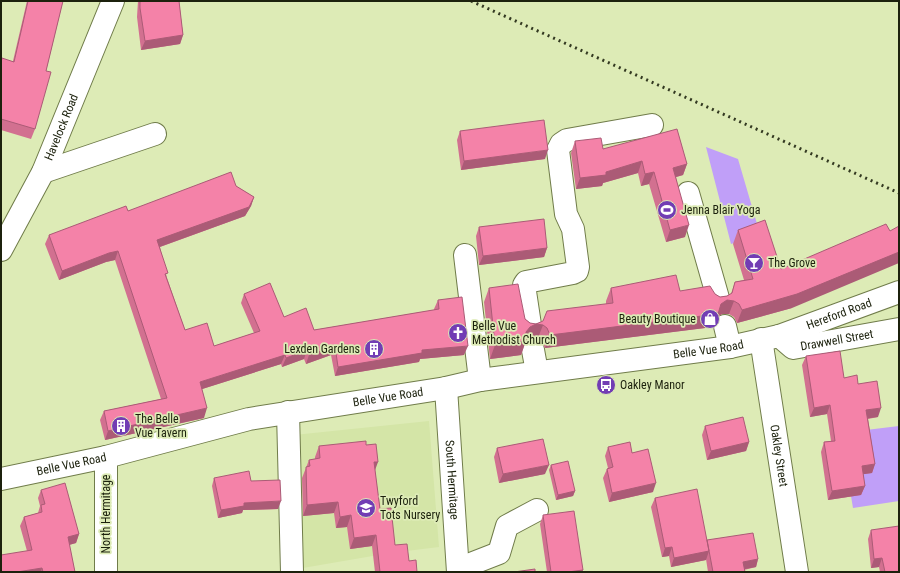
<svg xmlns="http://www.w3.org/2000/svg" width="900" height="573" viewBox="0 0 900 573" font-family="'Roboto Condensed',sans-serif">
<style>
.built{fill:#d4e5a7}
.green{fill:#c09ff8}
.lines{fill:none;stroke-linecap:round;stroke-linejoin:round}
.minor-casing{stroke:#707c4a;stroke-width:24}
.minor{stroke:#fff;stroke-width:22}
.rail{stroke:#333921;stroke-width:3;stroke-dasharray:2 4;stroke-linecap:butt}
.wall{fill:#d27090}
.shaded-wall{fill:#ab5b76}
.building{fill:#f482a8;stroke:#ab5b76}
.labels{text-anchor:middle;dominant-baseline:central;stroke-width:3.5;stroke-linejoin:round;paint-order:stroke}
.street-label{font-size:12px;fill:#1c210d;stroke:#ddebb6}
.poi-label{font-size:12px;fill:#1c210d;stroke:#ddebb6;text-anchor:start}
</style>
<rect width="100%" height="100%" fill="#ddebb6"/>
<path class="built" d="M 429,421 L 439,547 L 390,553 L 297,569 L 294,435 Z"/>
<path class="green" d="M 706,147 L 738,159 L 760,234 L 731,244 Z
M 899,426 L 899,501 L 853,508 L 851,496 L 858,475 L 872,472 L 868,448 L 833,434 Z"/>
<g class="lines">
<defs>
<g id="minor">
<path d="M 43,172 L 155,134"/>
<path d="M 688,193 L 718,298"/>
<path id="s1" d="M 1,250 L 43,172 L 113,1"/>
<path d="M 465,255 L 480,380"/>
<path d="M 530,325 L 524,285 L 526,282 L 573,273 L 577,271 L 578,267 L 573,229 L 566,214 L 558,150 L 561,144 L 567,140 L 652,125"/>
<path d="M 725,326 L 730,347"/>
<path id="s2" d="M 779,336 L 793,348 L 899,329"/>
<path id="s3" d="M 761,339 L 797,572"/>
<path d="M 533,350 L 537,372"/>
<path id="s4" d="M 446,388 L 458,572"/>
<path d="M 288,412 L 292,572"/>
<path id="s5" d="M 1,479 L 106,457 L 249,419 L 446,388 L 480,380 L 730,347 L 779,336 L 899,292"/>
<path d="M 458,569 L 499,553 L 507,526 L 537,510"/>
<path d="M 106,572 L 106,457"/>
</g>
</defs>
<use href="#minor" class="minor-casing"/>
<use href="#minor" class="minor"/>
<path class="rail" d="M 471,1 L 899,193"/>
</g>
<path class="wall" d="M 27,1 L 63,1 L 46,71 L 35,129 L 31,139 L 1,130 L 1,61 L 13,61 Z
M 138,1 L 179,1 L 183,35 L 180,44 L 141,50 L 137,17 Z
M 460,131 L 545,159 L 461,170 L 457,140 Z
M 575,141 L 603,149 L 687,164 L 683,175 L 676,177 L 685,237 L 666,242 L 649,184 L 641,186 L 638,173 L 603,183 L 602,186 L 576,189 L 571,153 Z
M 236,186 L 254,197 L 251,206 L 245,216 L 160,247 L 167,278 L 185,330 L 214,346 L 254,333 L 241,303 L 244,294 L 284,317 L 314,330 L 434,310 L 434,309 L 438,300 L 464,355 L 420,359 L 419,362 L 335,376 L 331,355 L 306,364 L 304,359 L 282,367 L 281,364 L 202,389 L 204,418 L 105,440 L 100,420 L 104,411 L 161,399 L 115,260 L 106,262 L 59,280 L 45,244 L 49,235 L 128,211 Z
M 479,227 L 547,248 L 544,257 L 479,265 L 476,236 Z
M 738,230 L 792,308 L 737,323 L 734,317 L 729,314 L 722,314 L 717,317 L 713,327 L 545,348 L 542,342 L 538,338 L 531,338 L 526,340 L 521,355 L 490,359 L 484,302 L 489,288 L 530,323 L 536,324 L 606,304 L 606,301 L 611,288 L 680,291 L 715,294 L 720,297 L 727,296 L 731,294 L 735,282 L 744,280 L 733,244 Z
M 806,356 L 844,378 L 858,384 L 878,417 L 868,419 L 875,464 L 872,473 L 863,474 L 865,486 L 861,495 L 828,500 L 821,452 L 824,442 L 831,441 L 827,414 L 810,417 L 802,365 Z
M 705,426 L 749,442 L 746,451 L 707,460 L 702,435 Z
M 366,445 L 375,471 L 380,509 L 395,545 L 417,572 L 375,572 L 372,546 L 350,549 L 347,527 L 336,528 L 334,513 L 303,516 L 302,478 L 309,460 L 315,459 L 315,457 L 319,446 Z
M 608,447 L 632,453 L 653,492 L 609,502 L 603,478 L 607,469 L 608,468 L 605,456 Z
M 497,448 L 545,474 L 499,483 L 494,457 Z
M 551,465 L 575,491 L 573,496 L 556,500 L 549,470 Z
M 214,478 L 251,481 L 278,509 L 243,510 L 242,513 L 218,518 L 212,486 Z
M 41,490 L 79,534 L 76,543 L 69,545 L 75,572 L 1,572 L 27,551 L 20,526 L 24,517 L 38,513 L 40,506 L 38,498 Z
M 655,498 L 707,540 L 758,559 L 756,567 L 744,570 L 745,572 L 708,572 L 706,559 L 706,560 L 671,567 L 669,556 L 662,557 L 651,507 Z
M 543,515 L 583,570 L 582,572 L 547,572 L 540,524 Z
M 871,530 L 899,572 L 880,572 L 879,567 L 871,568 L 868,539 Z"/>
<path class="shaded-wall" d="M 183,35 L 180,44 L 141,50 L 145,41 Z
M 548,150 L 545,159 L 461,170 L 464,161 Z
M 642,161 L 638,173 L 603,183 L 602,186 L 576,189 L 580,178 L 606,172 Z
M 687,164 L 683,175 L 669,179 L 673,168 Z
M 654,172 L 649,184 L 641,186 L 645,174 Z
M 254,197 L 251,206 L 245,216 L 154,249 L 157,240 Z
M 689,225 L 685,237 L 666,242 L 670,230 Z
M 547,248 L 544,257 L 479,265 L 483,256 Z
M 118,251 L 115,260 L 106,262 L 59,280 L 62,271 L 109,253 Z
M 899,252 L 899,263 L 792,308 L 737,323 L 742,310 Z
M 727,300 L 734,301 L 729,314 L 722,314 L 717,317 L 713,327 L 545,348 L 550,335 L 721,304 Z
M 536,324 L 543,325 L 538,338 L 531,338 L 525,340 L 526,341 L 521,355 L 490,359 L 495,345 L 526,332 L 530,327 Z
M 335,346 L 331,355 L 306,364 L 309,355 Z
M 468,346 L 464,355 L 420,359 L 419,362 L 335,376 L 338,367 L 422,350 Z
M 307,350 L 304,359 L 282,367 L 286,358 Z
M 285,355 L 281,364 L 196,391 L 200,382 Z
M 830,405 L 827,414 L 810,417 L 814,408 Z
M 207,408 L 204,418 L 105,440 L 108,431 Z
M 881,408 L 878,417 L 863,419 L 866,410 Z
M 749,442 L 746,451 L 707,460 L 711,451 Z
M 374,462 L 378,462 L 374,473 Z
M 875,464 L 872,473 L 858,475 L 862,466 Z
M 549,465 L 545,474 L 499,483 L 503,474 Z
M 656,483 L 653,492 L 609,502 L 612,493 Z
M 865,486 L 861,495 L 828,500 L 832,491 Z
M 575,491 L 573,496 L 556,500 L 558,495 Z
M 281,501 L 278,509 L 243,510 L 242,513 L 218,518 L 221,510 L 244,503 Z
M 338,502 L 334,513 L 303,516 L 307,505 Z
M 351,515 L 347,527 L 336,528 L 340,517 Z
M 79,534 L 76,543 L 65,546 L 68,537 Z
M 376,535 L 372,546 L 350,549 L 354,538 Z
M 672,547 L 669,556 L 662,557 L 665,548 Z
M 709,551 L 706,560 L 671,567 L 674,558 Z
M 882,558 L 879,567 L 871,568 L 874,559 Z
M 758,559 L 756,567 L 740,570 L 743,562 Z
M 42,568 L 41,572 L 17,572 Z
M 583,570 L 582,572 L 568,572 Z"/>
<path class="building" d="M 28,1 L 63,1 L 46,71 L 51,72 L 35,129 L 1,119 L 1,62 L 2,58 L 14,62 Z
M 140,1 L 179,1 L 183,35 L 145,41 L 140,8 Z
M 544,120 L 548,150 L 464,161 L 460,131 Z
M 677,129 L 687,164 L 673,168 L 689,225 L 670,230 L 654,172 L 645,174 L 642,161 L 606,172 L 606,175 L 580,178 L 575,141 L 601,138 L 603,149 Z
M 231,172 L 236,186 L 254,197 L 249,207 L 157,240 L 168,273 L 165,274 L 185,330 L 207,323 L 214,346 L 260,331 L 244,294 L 270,283 L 284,317 L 306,308 L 314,330 L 439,309 L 438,300 L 462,297 L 468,346 L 422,350 L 422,353 L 338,367 L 335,346 L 309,355 L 307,350 L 286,358 L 285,355 L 200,382 L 207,408 L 108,431 L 104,411 L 167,398 L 118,251 L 109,253 L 62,271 L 49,235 L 126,206 L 128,211 Z
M 544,219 L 547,248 L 483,256 L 479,227 Z
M 765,220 L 781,269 L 886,224 L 890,231 L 899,226 L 899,252 L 797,294 L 742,310 L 739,304 L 734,301 L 727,300 L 721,304 L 718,314 L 550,335 L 547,328 L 543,325 L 536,324 L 530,327 L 526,332 L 526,341 L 495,345 L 489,288 L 518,284 L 525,319 L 530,323 L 536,324 L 543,321 L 547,311 L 613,303 L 611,288 L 676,275 L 680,291 L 710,286 L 715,294 L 720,297 L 727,296 L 732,293 L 735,282 L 753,279 L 738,230 Z
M 840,351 L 844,378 L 857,375 L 858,384 L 877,381 L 881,408 L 866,410 L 875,464 L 862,466 L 865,486 L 832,491 L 824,442 L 835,441 L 830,405 L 814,408 L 806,356 Z
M 743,417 L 749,442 L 711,451 L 705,426 Z
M 543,439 L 549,465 L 503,474 L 497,448 Z
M 366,441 L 366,445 L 376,444 L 378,462 L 374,462 L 380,509 L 391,508 L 395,545 L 407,544 L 409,561 L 416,560 L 417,572 L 380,572 L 376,535 L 354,538 L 351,515 L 340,517 L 338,502 L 307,505 L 306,467 L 310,466 L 309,460 L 320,458 L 319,446 Z
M 630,442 L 632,453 L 648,449 L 656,483 L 612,493 L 607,469 L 613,467 L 608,447 Z
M 568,461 L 575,491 L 558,495 L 551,465 Z
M 249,471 L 251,481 L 280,480 L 281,501 L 244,503 L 244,506 L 221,510 L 214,478 Z
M 65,483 L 79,534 L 68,537 L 75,572 L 43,572 L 42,568 L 17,572 L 1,572 L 1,555 L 32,550 L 24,517 L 42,512 L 41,505 L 45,504 L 41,490 Z
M 697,489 L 709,551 L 674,558 L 672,547 L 665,548 L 655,498 Z
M 574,511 L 583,570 L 568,572 L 551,572 L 543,515 Z
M 899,526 L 899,572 L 885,572 L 882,558 L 874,559 L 871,530 Z
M 753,533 L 758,559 L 743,562 L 745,572 L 713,572 L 707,540 Z
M 535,569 L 535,572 L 514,572 Z"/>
<defs>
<symbol id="stadium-disc" viewBox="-11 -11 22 22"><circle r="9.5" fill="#723db4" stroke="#ddebb6"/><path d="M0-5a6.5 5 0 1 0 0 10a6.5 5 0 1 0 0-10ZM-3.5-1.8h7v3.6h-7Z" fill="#fff"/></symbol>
<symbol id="bar-disc" viewBox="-11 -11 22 22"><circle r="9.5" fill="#723db4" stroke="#ddebb6"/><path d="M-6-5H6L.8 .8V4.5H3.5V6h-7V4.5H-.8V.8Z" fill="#fff"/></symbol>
<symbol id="shop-disc" viewBox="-11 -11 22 22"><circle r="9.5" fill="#723db4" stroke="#ddebb6"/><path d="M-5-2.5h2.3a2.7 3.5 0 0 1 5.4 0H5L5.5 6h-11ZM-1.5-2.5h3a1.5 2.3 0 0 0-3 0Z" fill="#fff"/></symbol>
<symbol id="church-disc" viewBox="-11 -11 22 22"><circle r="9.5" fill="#723db4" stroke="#ddebb6"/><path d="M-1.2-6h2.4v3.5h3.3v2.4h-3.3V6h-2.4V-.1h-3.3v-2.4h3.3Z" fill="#fff"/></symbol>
<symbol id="building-disc" viewBox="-11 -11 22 22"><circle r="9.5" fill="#723db4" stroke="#ddebb6"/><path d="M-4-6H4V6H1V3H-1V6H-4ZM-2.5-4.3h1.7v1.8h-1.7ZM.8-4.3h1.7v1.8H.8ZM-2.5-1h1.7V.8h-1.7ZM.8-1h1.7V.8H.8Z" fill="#fff"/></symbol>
<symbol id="bus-disc" viewBox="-11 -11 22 22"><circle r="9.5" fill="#723db4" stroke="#ddebb6"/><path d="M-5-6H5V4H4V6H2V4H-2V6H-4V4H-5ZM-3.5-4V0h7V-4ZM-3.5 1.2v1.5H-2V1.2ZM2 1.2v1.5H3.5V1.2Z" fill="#fff"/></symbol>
<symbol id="school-disc" viewBox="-11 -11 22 22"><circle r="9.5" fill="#723db4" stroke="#ddebb6"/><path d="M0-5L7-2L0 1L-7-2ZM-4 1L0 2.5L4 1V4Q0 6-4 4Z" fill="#fff"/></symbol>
</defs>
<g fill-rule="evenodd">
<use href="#stadium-disc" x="656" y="199" width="22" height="22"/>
<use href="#bar-disc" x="743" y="252" width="22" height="22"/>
<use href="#shop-disc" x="699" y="308" width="22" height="22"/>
<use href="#church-disc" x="447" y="322" width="22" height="22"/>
<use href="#building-disc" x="363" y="338" width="22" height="22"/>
<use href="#bus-disc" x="595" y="374" width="22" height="22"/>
<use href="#building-disc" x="110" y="415" width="22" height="22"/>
<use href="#school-disc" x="355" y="497" width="22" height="22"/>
</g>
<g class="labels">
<g class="street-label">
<text stroke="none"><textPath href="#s1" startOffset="137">Havelock Road</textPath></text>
<text stroke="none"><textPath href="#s5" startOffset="856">Hereford Road</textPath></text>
<text stroke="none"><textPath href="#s2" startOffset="63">Drawwell Street</textPath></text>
<text stroke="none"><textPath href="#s5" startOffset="720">Belle Vue Road</textPath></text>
<text stroke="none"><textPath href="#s5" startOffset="396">Belle Vue Road</textPath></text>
<text stroke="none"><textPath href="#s3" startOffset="118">Oakley Street</textPath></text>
<text stroke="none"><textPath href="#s5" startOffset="72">Belle Vue Road</textPath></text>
<text stroke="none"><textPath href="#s4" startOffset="92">South Hermitage</textPath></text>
<text transform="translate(106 514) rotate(-90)">North Hermitage</text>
</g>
<g class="poi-label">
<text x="681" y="210">Jenna Blair Yoga</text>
<text x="768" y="263">The Grove</text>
<text x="696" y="319" text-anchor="end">Beauty Boutique</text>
<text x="472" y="326">Belle Vue<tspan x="472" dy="14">Methodist Church</tspan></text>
<text x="360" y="349" text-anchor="end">Lexden Gardens</text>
<text x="620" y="385">Oakley Manor</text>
<text x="135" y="419">The Belle<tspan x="135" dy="14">Vue Tavern</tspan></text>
<text x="380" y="501">Twyford<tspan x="380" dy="14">Tots Nursery</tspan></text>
</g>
</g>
<rect width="900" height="573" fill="none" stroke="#1c210d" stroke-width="4"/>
</svg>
